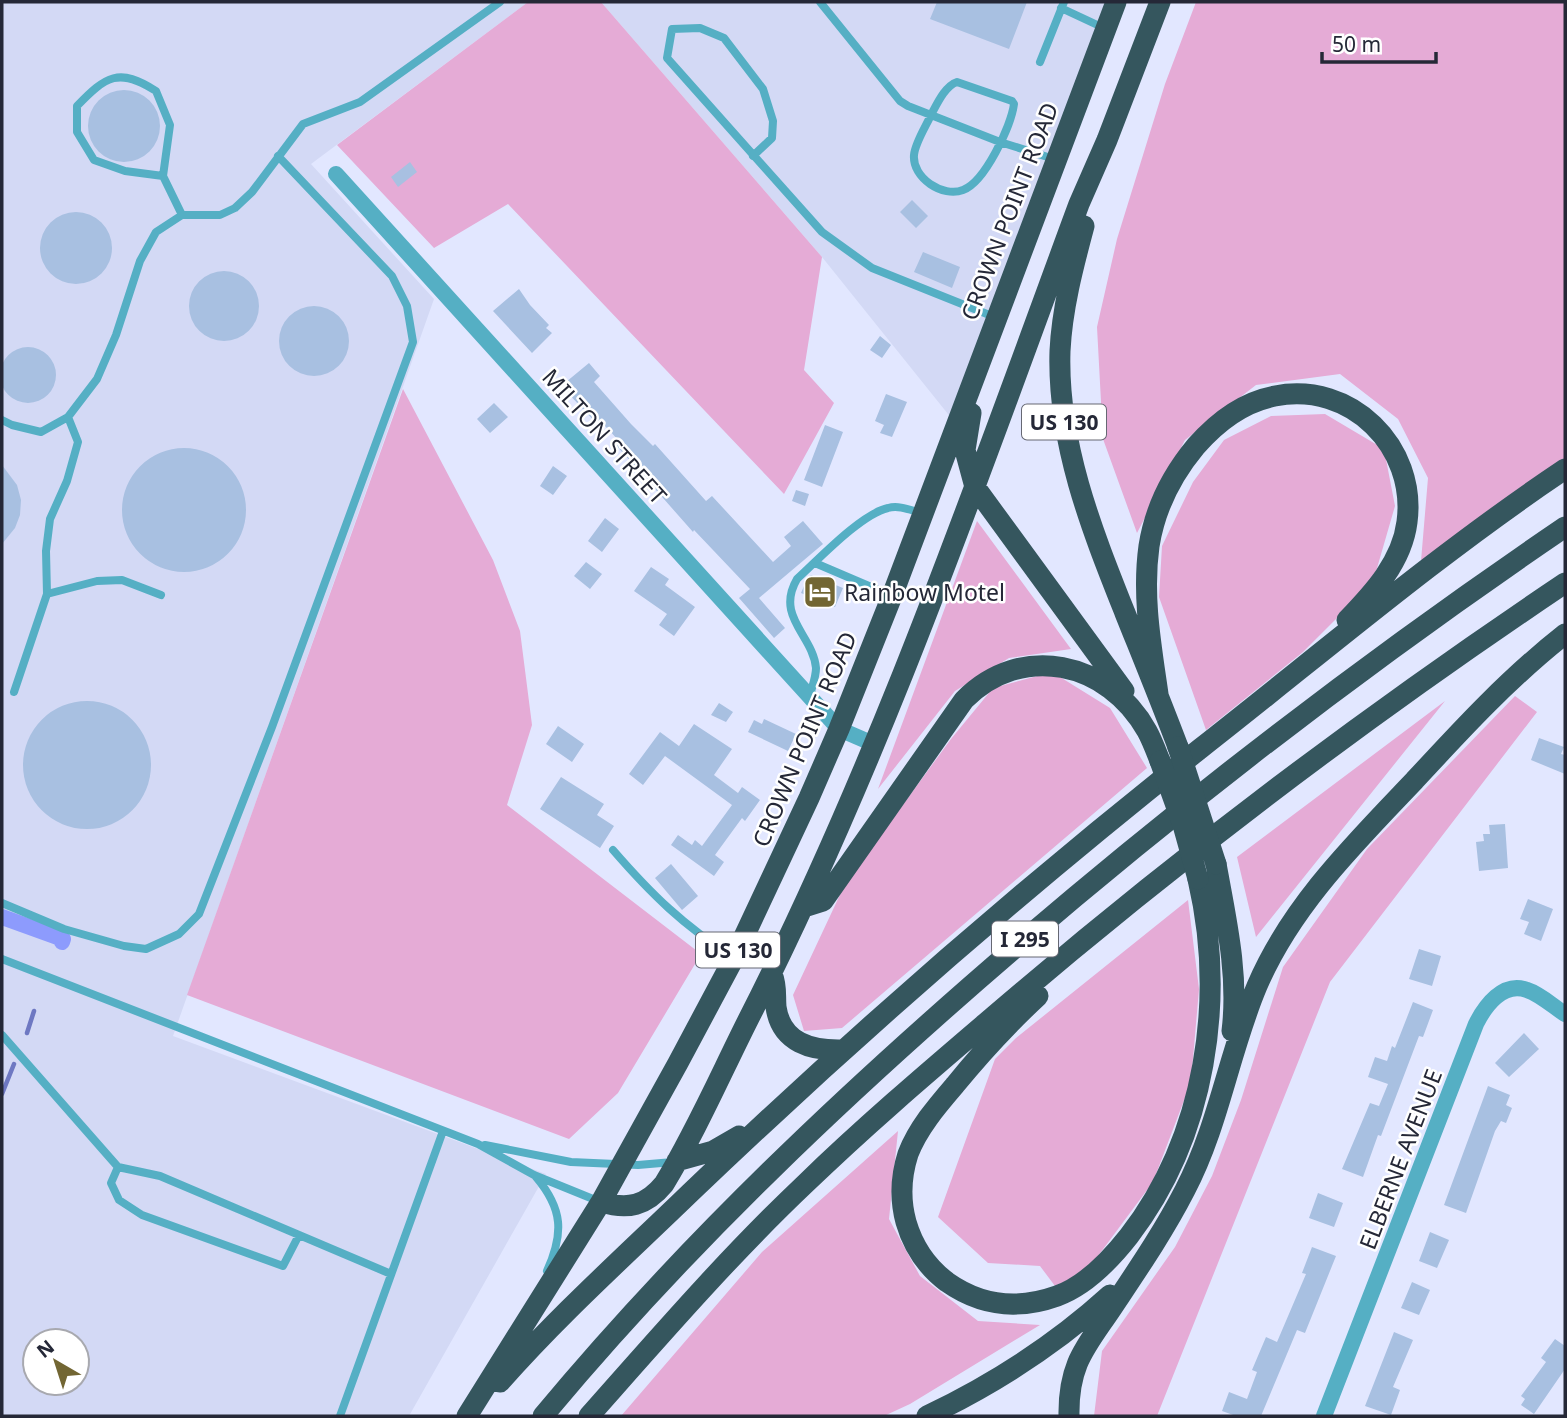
<svg xmlns="http://www.w3.org/2000/svg" width="1567" height="1418" viewBox="0 0 1567 1418" font-family="'Noto Sans',sans-serif">
<style>
.built{fill:#d3d9f5;fill-rule:evenodd}
.green{fill:#e5abd6}
.lines{fill:none;stroke-linecap:round;stroke-linejoin:round}
.stream{stroke:#6e78c2;stroke-width:4.5}
.canal{stroke:#8d9bfd;stroke-width:16}
.building{fill:#a8c0e1}
.lane{stroke:#55afc4;stroke-width:8}
.street{stroke:#55afc4;stroke-width:16}
.highway{stroke:#35565e;stroke-width:21}
.highway-bridge{stroke:#35565e;stroke-width:21}
.labels{text-anchor:middle;dominant-baseline:central;stroke-width:5;stroke-linejoin:round;paint-order:stroke}
.shield{fill:#fff;stroke:#666873;stroke-width:2}
.shield-label{font-size:21px;font-weight:bold;fill:#252837}
.street-label{font-size:23px;fill:#252837;stroke:#fff}
.poi-label{font-size:23px;fill:#252837;stroke:#fff;text-anchor:start}
</style>
<rect width="100%" height="100%" fill="#e2e7ff"/>
<path class="built" d="M 2,2 L 528,2 L 311,164 L 434,299 L 173,1036 L 546,1174 L 409,1416 L 2,1416 ZM 35,1341 L 77,1341 L 77,1383 L 35,1383 Z
M 601,2 L 1116,2 L 956,424 L 822,257 Z"/>
<path class="green" d="M 528,2 L 601,2 L 822,257 L 804,370 L 834,403 L 784,494 L 508,204 L 434,248 L 337,145 Z
M 1196,2 L 1565,2 L 1565,467 L 1421,561 L 1428,478 L 1398,419 L 1340,374 L 1256,385 L 1185,440 L 1137,533 L 1103,439 L 1097,327 L 1117,239 L 1165,84 Z
M 403,389 L 493,560 L 520,631 L 532,725 L 507,805 L 701,954 L 618,1093 L 569,1139 L 187,995 Z
M 1325,414 L 1384,449 L 1395,506 L 1373,582 L 1303,652 L 1206,730 L 1159,597 L 1162,546 L 1193,482 L 1224,440 L 1271,416 Z
M 977,521 L 1071,649 L 1009,658 L 955,691 L 878,789 Z
M 1052,672 L 1110,708 L 1147,768 L 842,1028 L 804,1031 L 793,995 L 845,884 L 951,739 L 993,688 Z
M 1515,696 L 1537,712 L 1330,982 L 1157,1416 L 1094,1416 L 1102,1351 L 1175,1247 L 1212,1176 L 1241,1100 L 1283,967 L 1367,849 Z
M 1445,701 L 1256,937 L 1237,857 Z
M 1188,900 L 1199,989 L 1191,1082 L 1153,1182 L 1092,1264 L 1058,1290 L 1040,1266 L 988,1263 L 938,1217 L 995,1059 L 1016,1038 Z
M 898,1131 L 889,1219 L 920,1276 L 978,1321 L 1040,1325 L 910,1404 L 884,1416 L 621,1416 L 762,1252 Z"/>
<g class="lines">
<path class="stream" d="M 27,1033 L 34,1011
M 2,1094 L 14,1064"/>
<path class="canal" d="M 2,917 L 63,939 L 62,942"/>
</g>
<path class="building" d="M 937,2 L 1027,2 L 1009,49 L 930,19 Z
M88 126a36 36 0 1 1 72 0a36 36 0 1 1-72 0Z
M 410,162 L 417,172 L 398,187 L 391,177 Z
M 912,200 L 928,216 L 916,228 L 900,212 Z
M40 248a36 36 0 1 1 72 0a36 36 0 1 1-72 0Z
M 923,252 L 960,267 L 952,288 L 914,272 Z
M189 306a35 35 0 1 1 70 0a35 35 0 1 1-70 0Z
M 519,289 L 530,305 L 549,325 L 546,328 L 552,333 L 532,353 L 493,311 Z
M279 341a35 35 0 1 1 70 0a35 35 0 1 1-70 0Z
M 880,336 L 891,345 L 882,358 L 870,350 Z
M0 375a28 28 0 1 1 56 0a28 28 0 1 1-56 0Z
M 589,363 L 600,376 L 594,382 L 631,424 L 653,446 L 655,444 L 706,501 L 712,496 L 773,562 L 791,546 L 784,537 L 803,521 L 823,544 L 759,598 L 785,628 L 774,638 L 739,598 L 750,589 L 694,530 L 693,532 L 633,464 L 614,443 L 618,440 L 609,430 L 600,421 L 597,424 L 565,390 L 570,386 L 566,382 Z
M 886,394 L 907,402 L 892,437 L 880,433 L 884,425 L 875,421 Z
M 494,403 L 508,417 L 490,433 L 477,419 Z
M 825,425 L 843,432 L 822,487 L 804,480 Z
M122 510a62 62 0 1 1 124 0a62 62 0 1 1-124 0Z
M 2,465 L 17,485 L 21,500 L 20,515 L 15,528 L 2,544 Z
M 553,466 L 567,476 L 553,495 L 540,486 Z
M 796,490 L 809,494 L 805,506 L 792,501 Z
M 605,518 L 619,529 L 602,552 L 588,541 Z
M 586,562 L 602,574 L 590,589 L 574,576 Z
M 651,567 L 669,579 L 665,585 L 695,607 L 674,636 L 659,625 L 667,614 L 634,591 Z
M 811,575 L 843,588 L 835,607 L 801,593 L 807,579 Z
M23 765a64 64 0 1 1 128 0a64 64 0 1 1-128 0Z
M 719,703 L 733,712 L 726,722 L 711,715 Z
M 764,719 L 796,734 L 788,751 L 748,732 L 754,720 L 762,724 Z
M 694,724 L 732,749 L 714,775 L 738,793 L 742,787 L 760,800 L 745,821 L 742,818 L 715,855 L 724,862 L 714,876 L 671,845 L 678,835 L 692,845 L 695,840 L 702,846 L 732,805 L 665,756 L 643,785 L 629,774 L 660,732 L 679,746 Z
M 558,726 L 584,744 L 572,762 L 546,744 Z
M 1539,738 L 1564,747 L 1561,754 L 1565,755 L 1565,774 L 1531,760 Z
M 561,777 L 604,804 L 597,815 L 614,826 L 600,848 L 540,809 Z
M 1505,824 L 1508,868 L 1479,871 L 1476,842 L 1484,841 L 1483,834 L 1490,834 L 1489,825 Z
M 671,864 L 698,896 L 682,910 L 655,878 Z
M 1528,899 L 1553,909 L 1541,941 L 1524,934 L 1529,922 L 1520,919 Z
M 1419,949 L 1441,956 L 1432,986 L 1409,979 Z
M 1413,1002 L 1433,1010 L 1423,1037 L 1419,1036 L 1381,1136 L 1378,1135 L 1363,1177 L 1342,1169 L 1370,1103 L 1379,1106 L 1388,1084 L 1368,1077 L 1375,1057 L 1387,1061 L 1392,1046 L 1395,1048 Z
M 1524,1033 L 1539,1049 L 1509,1077 L 1495,1063 Z
M 1488,1086 L 1510,1095 L 1506,1105 L 1512,1108 L 1506,1123 L 1501,1121 L 1495,1131 L 1466,1213 L 1444,1205 Z
M 1318,1193 L 1343,1203 L 1334,1227 L 1309,1218 Z
M 1430,1232 L 1449,1240 L 1437,1268 L 1419,1261 Z
M 1312,1247 L 1336,1256 L 1305,1333 L 1297,1330 L 1261,1416 L 1236,1416 L 1222,1411 L 1229,1392 L 1247,1399 L 1257,1372 L 1252,1370 L 1266,1337 L 1277,1342 L 1306,1274 L 1302,1273 Z
M 1412,1282 L 1430,1290 L 1419,1315 L 1401,1308 Z
M 1394,1332 L 1413,1340 L 1393,1387 L 1400,1390 L 1391,1415 L 1365,1406 Z
M 1555,1339 L 1565,1346 L 1565,1369 L 1534,1414 L 1521,1405 L 1525,1399 L 1521,1396 L 1546,1362 L 1541,1358 Z"/>
<g class="lines">
<path class="lane" d="M 820,2 L 900,101 L 908,106 L 1000,142 L 1054,159
M 1061,8 L 1106,29
M 1040,62 L 1064,2
M 957,82 L 1012,101 L 1014,104 C 1011,126 985,182 963,190 C 943,198 912,178 914,155 C 915,143 926,126 931,115 C 937,104 945,86 957,82 Z
M 753,156 L 772,138 L 773,121 L 763,89 L 724,38 L 700,28 L 672,29 L 667,58 L 822,232 L 872,268 L 997,318
M 163,176 L 170,125 L 156,91 C 119,67 106,76 77,106 L 77,132 L 94,160 L 125,171 L 163,176 L 182,215
M 2,420 L 12,425 L 41,432 L 68,417 L 97,379 L 116,335 L 140,261 L 156,232 L 182,215 L 220,215 L 235,208 L 252,192 L 303,124 L 360,102 L 500,2
M 815,563 L 890,595
M 47,594 L 97,581 L 122,580 L 161,595
M 14,692 L 47,594 L 46,551 L 50,519 L 67,481 L 78,442 L 68,417
M 810,695 C 812,687 816,677 816,668 C 813,635 775,617 797,579 C 818,560 861,514 888,508 C 899,505 910,510 921,513
M 613,850 C 652,895 683,925 734,958
M 2,903 L 64,929 L 124,946 L 146,949 L 179,934 L 199,914 L 272,727 L 413,342 L 407,306 L 392,276 L 278,156
M 2,959 L 478,1144 L 534,1175 L 598,1201
M 2,1035 L 118,1167
M 485,1145 L 571,1162 L 638,1165 L 673,1162
M 536,1177 C 563,1209 564,1233 547,1271
M 299,1235 L 283,1266 L 142,1215 L 119,1200 L 111,1183 L 118,1167 L 160,1176 L 391,1274
M 340,1416 L 443,1131"/>
<path class="street" d="M 336,174 L 839,729 L 876,745
M 1324,1416 L 1476,1024 C 1485,1006 1503,981 1527,990 C 1540,994 1554,1007 1565,1014"/>
<path class="highway" d="M 1084,226 C 1073,267 1062,309 1060,351 C 1057,443 1092,530 1125,613 C 1143,658 1161,702 1178,747
M 971,413 L 965,450 L 975,487 L 1124,691
M 1158,694 C 1151,645 1142,596 1149,546 C 1155,508 1171,476 1196,446 C 1217,422 1243,402 1275,396 C 1351,381 1417,447 1407,522 C 1402,562 1373,593 1347,620
M 1216,864 C 1226,919 1239,975 1232,1031
M 804,907 L 823,901 L 964,700 C 1021,642 1108,661 1147,731 C 1152,740 1156,751 1160,761
M 772,974 C 777,986 775,994 776,1007 C 781,1043 812,1051 843,1050
M 1038,996 C 1008,1024 981,1053 955,1085 C 937,1106 918,1128 908,1154 C 901,1176 900,1200 906,1222 C 913,1246 927,1267 947,1282 C 981,1306 1018,1310 1057,1296 C 1085,1286 1111,1259 1129,1236 C 1206,1136 1226,999 1198,879
M 677,1161 L 713,1151 L 739,1136
M 601,1202 C 628,1210 646,1206 664,1184 C 695,1133 720,1076 747,1022 C 881,759 977,480 1079,204 L 1107,140 L 1160,2
M 500,1382 C 559,1315 626,1255 690,1193 C 854,1036 1023,889 1201,748 C 1321,654 1438,554 1565,469
M 467,1416 L 601,1202 L 678,1063 L 734,958 L 809,798 L 839,729 L 892,596 L 1116,2
M 543,1416 C 686,1244 848,1091 1017,946 C 1192,796 1375,656 1565,527
M 589,1416 C 659,1337 728,1257 805,1184 C 870,1121 939,1063 1008,1004 C 1186,852 1371,713 1565,583
M 927,1416 C 994,1384 1055,1345 1110,1295
M 1069,1416 C 1068,1361 1088,1345 1116,1302 C 1140,1266 1165,1229 1185,1190 C 1219,1125 1229,1052 1257,986 C 1291,906 1355,843 1414,781 C 1462,729 1509,678 1565,634"/>
<path class="highway-bridge" d="M 1178,747 L 1216,864
M 1160,761 L 1183,825 L 1198,879"/>
</g>
<defs>
<symbol id="hotel-square" viewBox="-11 -11 22 22"><rect x="-9" y="-9" width="18" height="18" rx="4" fill="#726633" stroke="#fff"/><path d="M-6-4.5h1.5V1H6V5H4.5V3h-9V5H-6ZM-4 0a1.8 1.8 0 1 1 3.6 0ZM.5 0V-2.5h3Q6-2.5 6 0Z" fill="#fff"/></symbol>
</defs>
<g fill-rule="evenodd">
<use href="#hotel-square" x="801" y="573" width="38" height="38"/>
</g>
<g class="labels">
<g class="shield">
<rect x="1022" y="404.5" width="84" height="35" rx="5"/>
<rect x="992" y="921.5" width="66" height="35" rx="5"/>
<rect x="696" y="932.5" width="84" height="35" rx="5"/>
</g>
<g class="shield-label">
<text x="1064" y="422">US 130</text>
<text x="1025" y="939">I 295</text>
<text x="738" y="950">US 130</text>
</g>
<g class="street-label">
<text transform="translate(1009 211) rotate(-69)">CROWN POINT ROAD</text>
<text transform="translate(605 436) rotate(48)">MILTON STREET</text>
<text transform="translate(804 739) rotate(-67)">CROWN POINT ROAD</text>
<text transform="translate(1400 1159) rotate(-69)">ELBERNE AVENUE</text>
</g>
<g class="poi-label">
<text x="844" y="592">Rainbow Motel</text>
</g>
</g>
<rect width="1567" height="1418" fill="none" stroke="#252837" stroke-width="7"/>
<g transform="translate(56 1362) rotate(321)"><circle r="33" fill="#ffffff" stroke="#a8a9af" stroke-width="2"/>
<path d="M0-5L12 26L0 18L-12 26Z" fill="#726633"/>
<text y="-10" font-size="19" font-weight="bold" text-anchor="middle" fill="#252837">N</text>
</g>
<path d="M1322 52v10h114v-10" fill="none" stroke="#252837" stroke-width="3.5"/>
<text x="1332" y="52" font-size="21" fill="#252837" stroke="#ffffff" stroke-width="5" paint-order="stroke">50 m</text>
</svg>
